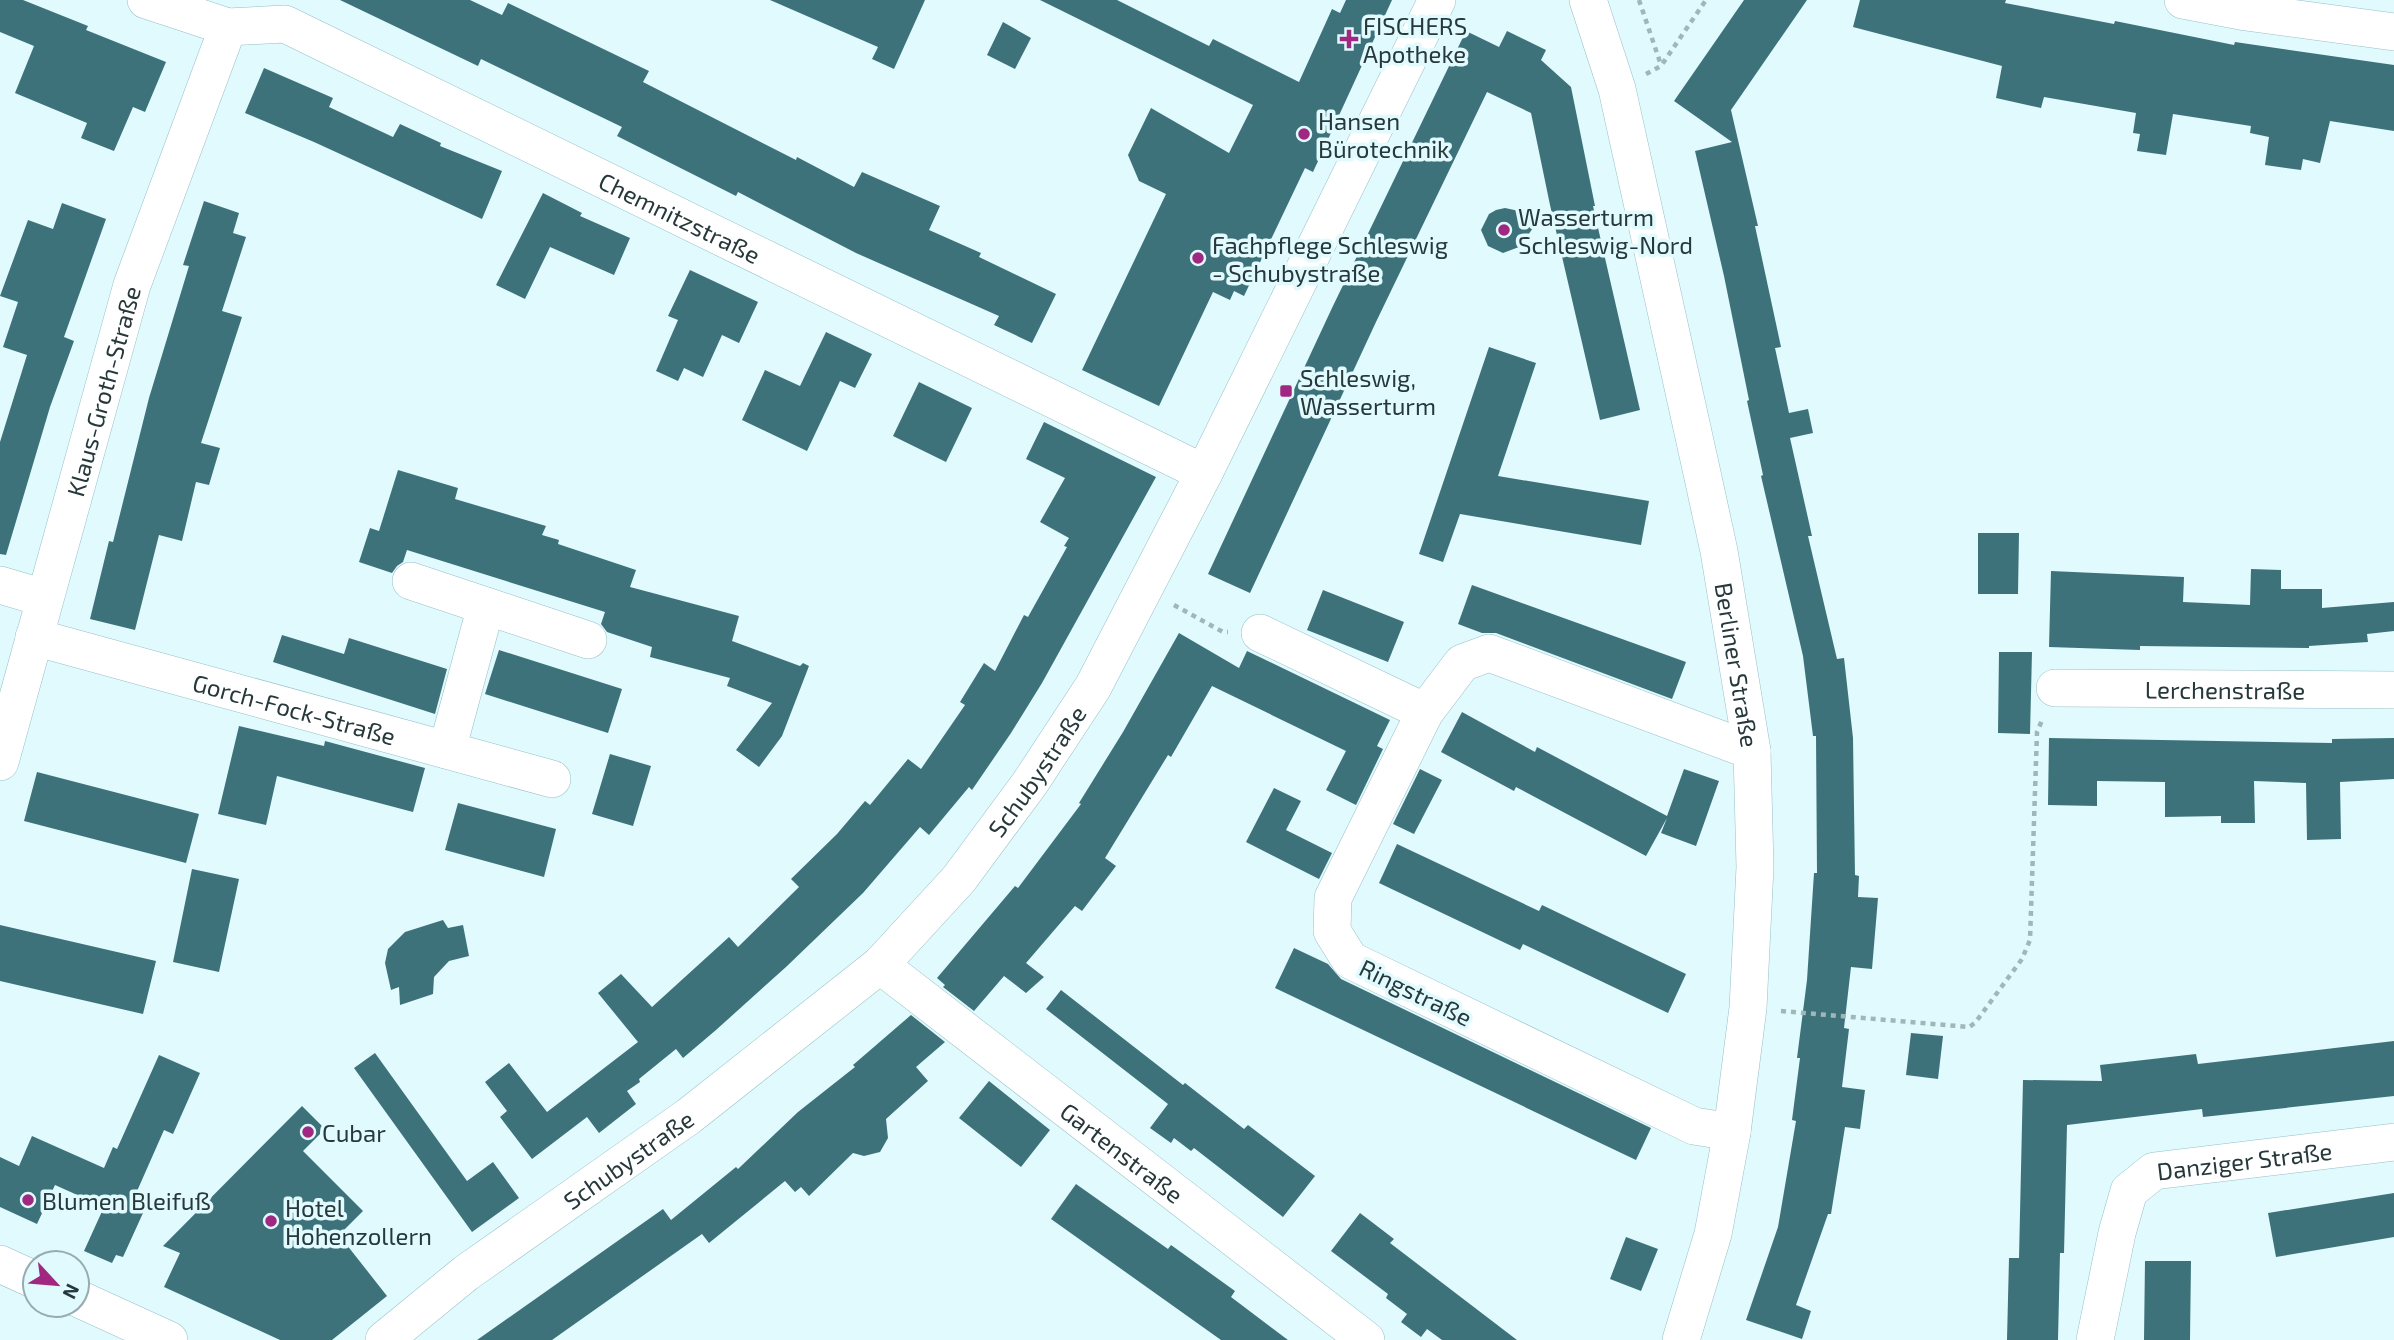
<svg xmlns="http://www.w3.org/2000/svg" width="2394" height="1340" viewBox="0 0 2394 1340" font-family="'Exo 2',sans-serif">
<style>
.building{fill:#3e727a}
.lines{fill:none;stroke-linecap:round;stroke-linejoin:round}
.minor-casing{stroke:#96c0c7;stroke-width:38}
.path{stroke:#a0b7ba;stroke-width:4.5;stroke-dasharray:5 5;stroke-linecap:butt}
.minor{stroke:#fff;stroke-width:37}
.poi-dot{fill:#a02881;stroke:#e0fafe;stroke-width:2.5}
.labels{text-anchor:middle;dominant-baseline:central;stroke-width:7;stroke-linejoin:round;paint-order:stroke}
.poi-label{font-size:24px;fill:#27383b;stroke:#e0fafe;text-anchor:start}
.street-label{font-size:24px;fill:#27383b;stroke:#e0fafe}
</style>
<rect width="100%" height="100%" fill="#e0fafe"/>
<path class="building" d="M 0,0 L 23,0 L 88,26 L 86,30 L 166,62 L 145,112 L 133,107 L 114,151 L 81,138 L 87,123 L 15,93 L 34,46 L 0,32 Z
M 340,0 L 470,0 L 502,15 L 508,3 L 649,71 L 643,82 L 796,160 L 797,157 L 854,187 L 862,172 L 940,206 L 929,230 L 981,253 L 979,257 L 1056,294 L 1032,343 L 994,325 L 999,316 L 856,253 L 738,192 L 736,196 L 617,136 L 622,127 L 481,59 L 478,66 Z
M 770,0 L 925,0 L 894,69 L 872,59 L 878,47 Z
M 1040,0 L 1117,0 L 1209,46 L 1213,39 L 1299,82 L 1332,9 L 1340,13 L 1346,0 L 1392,0 L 1313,172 L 1305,168 L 1244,296 L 1234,291 L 1230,300 L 1213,292 L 1159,406 L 1082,370 L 1166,194 L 1139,181 L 1128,155 L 1151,108 L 1229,153 L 1253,105 Z
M 1744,0 L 1807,0 L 1731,110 L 1758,226 L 1755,226 L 1781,347 L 1775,348 L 1789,413 L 1808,409 L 1813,433 L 1790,438 L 1812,536 L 1808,536 L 1837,659 L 1844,658 L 1853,738 L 1855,875 L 1859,876 L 1858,897 L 1878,898 L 1872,969 L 1851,967 L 1844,1028 L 1849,1029 L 1842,1087 L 1865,1090 L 1860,1129 L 1845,1127 L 1831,1214 L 1828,1214 L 1796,1305 L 1811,1311 L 1802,1339 L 1746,1320 L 1778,1227 L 1796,1121 L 1792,1120 L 1800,1058 L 1797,1058 L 1807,980 L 1814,873 L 1817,873 L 1816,736 L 1813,736 L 1803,656 L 1761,476 L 1763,475 L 1747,401 L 1749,400 L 1724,276 L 1695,151 L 1732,142 L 1674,101 Z
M 1860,0 L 2006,0 L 2005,3 L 2114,24 L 2115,21 L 2234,45 L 2235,42 L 2394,65 L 2394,131 L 2330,121 L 2320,163 L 2303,159 L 2301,170 L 2265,165 L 2269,137 L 2250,133 L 2251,126 L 2173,114 L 2166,155 L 2137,151 L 2140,134 L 2133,133 L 2136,113 L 2044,97 L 2041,108 L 1996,98 L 2002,66 L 1853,27 Z
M 1003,22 L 1031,38 L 1015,69 L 987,55 Z
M 1466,31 L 1499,47 L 1507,31 L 1546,50 L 1541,60 L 1571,87 L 1595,206 L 1593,206 L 1640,410 L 1600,420 L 1550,205 L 1531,113 L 1487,92 L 1376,322 L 1250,593 L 1208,574 L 1332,308 Z
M 264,68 L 333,98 L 329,107 L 393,137 L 400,124 L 441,143 L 440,146 L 502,171 L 482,219 L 314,142 L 245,113 Z
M 543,193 L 582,213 L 580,216 L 630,238 L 614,275 L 550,247 L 525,299 L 496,285 Z
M 204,201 L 239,213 L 233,233 L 246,237 L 222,311 L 242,317 L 201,443 L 220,448 L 209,485 L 196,482 L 182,541 L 159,535 L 135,630 L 90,619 L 109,541 L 113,542 L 149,398 L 189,266 L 183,265 Z
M 62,203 L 106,219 L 64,337 L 74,341 L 50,407 L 6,555 L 0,554 L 0,442 L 27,355 L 3,347 L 18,302 L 0,296 L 28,220 L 53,229 Z
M 1505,208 L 1542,216 L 1519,247 L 1503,253 L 1488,246 L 1481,230 L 1489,214 L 1496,210 Z
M 690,270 L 758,302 L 739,343 L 722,335 L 703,377 L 684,368 L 678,381 L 656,371 L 678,320 L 668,316 Z
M 826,332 L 872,354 L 855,388 L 840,381 L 807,451 L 742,420 L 765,370 L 800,386 Z
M 1489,347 L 1536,363 L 1498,476 L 1649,501 L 1641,545 L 1460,514 L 1443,562 L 1419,554 Z
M 919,382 L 972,408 L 946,462 L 893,436 Z
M 1044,422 L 1156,477 L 1042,683 L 1011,733 L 972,790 L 969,787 L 929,835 L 920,827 L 863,893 L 786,967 L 716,1030 L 683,1058 L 676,1049 L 639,1079 L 640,1082 L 627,1091 L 636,1104 L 599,1133 L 587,1117 L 532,1159 L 500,1117 L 507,1111 L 485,1082 L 509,1063 L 547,1112 L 638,1042 L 598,993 L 621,974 L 652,1007 L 729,937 L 738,947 L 799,887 L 791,879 L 837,834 L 865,801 L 870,805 L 908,759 L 921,769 L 965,705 L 960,702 L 984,663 L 995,671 L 1024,615 L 1028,617 L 1067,547 L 1064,546 L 1069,538 L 1040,522 L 1065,478 L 1026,459 Z
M 398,470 L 458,488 L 455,499 L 546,526 L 542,535 L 559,540 L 558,544 L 636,570 L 630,587 L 739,616 L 732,641 L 800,666 L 803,663 L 809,666 L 782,736 L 759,767 L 736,750 L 772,703 L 727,686 L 730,678 L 650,657 L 652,647 L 607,632 L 601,624 L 605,612 L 407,550 L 403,562 L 397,566 L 392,573 L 359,562 L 370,528 L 379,531 Z
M 1978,533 L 2019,533 L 2018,594 L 1978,594 Z
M 2251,569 L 2281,570 L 2281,589 L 2322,589 L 2322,608 L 2394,602 L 2394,631 L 2367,634 L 2368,642 L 2309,646 L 2309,648 L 2140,646 L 2140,650 L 2049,647 L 2051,571 L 2184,577 L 2183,602 L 2250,605 Z
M 1472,585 L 1686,662 L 1672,699 L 1496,633 L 1482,633 L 1458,624 Z
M 1323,590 L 1404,622 L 1388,662 L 1307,630 Z
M 1179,633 L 1239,668 L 1247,651 L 1390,720 L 1377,746 L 1383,749 L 1356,805 L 1326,790 L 1346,751 L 1212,686 L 1171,757 L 1168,755 L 1105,858 L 1116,866 L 1082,911 L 1075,906 L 1026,963 L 1044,977 L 1026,993 L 1004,976 L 974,1011 L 943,987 L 945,985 L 937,978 L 1015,886 L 1018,888 L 1081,804 L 1079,803 L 1123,732 Z
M 282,635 L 344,654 L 349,638 L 447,669 L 435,714 L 273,662 Z
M 499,650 L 622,689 L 608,733 L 485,694 Z
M 1999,652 L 2032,652 L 2030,734 L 1998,733 Z
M 1462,712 L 1535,752 L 1537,747 L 1667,816 L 1684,769 L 1719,781 L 1696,846 L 1661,833 L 1667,818 L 1646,856 L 1516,787 L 1514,791 L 1441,752 Z
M 239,726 L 324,746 L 325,741 L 425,768 L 413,812 L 277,776 L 266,825 L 218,814 Z
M 2049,738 L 2332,743 L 2332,739 L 2394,738 L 2394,779 L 2340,782 L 2341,839 L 2307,840 L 2306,783 L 2254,781 L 2255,823 L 2221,823 L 2221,816 L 2165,817 L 2165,782 L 2097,781 L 2097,806 L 2048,805 Z
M 610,754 L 651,766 L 633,826 L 592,814 Z
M 1420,769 L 1442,780 L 1414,834 L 1393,824 Z
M 37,772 L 199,814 L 186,863 L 24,821 Z
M 1274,788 L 1301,801 L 1286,830 L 1332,853 L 1319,879 L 1246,842 Z
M 458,803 L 556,829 L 544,877 L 445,850 Z
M 1397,844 L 1539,911 L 1542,905 L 1686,974 L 1668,1013 L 1523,944 L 1520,950 L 1379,883 Z
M 192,869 L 239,879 L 219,972 L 173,962 Z
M 443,920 L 448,928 L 463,925 L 469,956 L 449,961 L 434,977 L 433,994 L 400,1005 L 399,987 L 391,990 L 385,963 L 388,949 L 405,932 Z
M 0,925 L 156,961 L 143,1014 L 0,981 Z
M 1294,948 L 1328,964 L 1341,979 L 1651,1128 L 1636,1160 L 1275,988 Z
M 1061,990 L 1183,1085 L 1185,1083 L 1244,1129 L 1248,1125 L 1315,1176 L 1283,1217 L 1194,1148 L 1191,1151 L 1174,1138 L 1171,1143 L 1150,1128 L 1168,1104 L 1046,1009 Z
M 911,1015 L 945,1042 L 916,1067 L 928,1081 L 886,1119 L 888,1138 L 880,1152 L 864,1156 L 853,1153 L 809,1196 L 801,1187 L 795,1192 L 785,1181 L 709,1243 L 702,1234 L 552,1340 L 477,1340 L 663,1209 L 671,1220 L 736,1167 L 738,1169 L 798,1112 L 855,1067 L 853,1065 Z
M 1911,1033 L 1943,1036 L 1938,1079 L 1906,1075 Z
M 2394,1041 L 2394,1096 L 2203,1117 L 2202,1109 L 2067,1125 L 2064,1253 L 2060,1253 L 2058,1340 L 2007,1340 L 2009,1258 L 2019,1258 L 2023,1080 L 2102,1081 L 2100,1065 L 2196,1054 L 2198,1064 Z
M 375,1053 L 467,1181 L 493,1162 L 519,1198 L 472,1232 L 354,1068 Z
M 159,1055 L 200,1073 L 173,1134 L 164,1130 L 130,1207 L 143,1213 L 123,1257 L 116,1255 L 112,1263 L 84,1251 L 104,1207 L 55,1185 L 37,1224 L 0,1207 L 0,1157 L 19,1166 L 32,1136 L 104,1168 L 113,1147 L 117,1149 Z
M 989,1081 L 1050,1130 L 1021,1167 L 959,1118 Z
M 302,1106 L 325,1129 L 303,1151 L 363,1211 L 339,1235 L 387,1296 L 332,1340 L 280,1340 L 164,1287 L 180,1253 L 163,1246 Z
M 1076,1184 L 1168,1249 L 1171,1245 L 1235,1291 L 1231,1297 L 1288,1340 L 1221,1340 L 1051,1219 Z
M 2394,1193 L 2394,1237 L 2276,1257 L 2268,1213 Z
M 1360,1213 L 1394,1239 L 1390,1243 L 1517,1340 L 1442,1340 L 1427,1329 L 1421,1337 L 1401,1322 L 1407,1314 L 1386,1298 L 1388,1294 L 1331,1251 Z
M 1626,1237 L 1658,1249 L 1641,1291 L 1610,1279 Z
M 2145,1261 L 2191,1261 L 2190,1340 L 2144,1340 Z"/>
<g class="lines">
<defs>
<g id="minor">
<path id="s1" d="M 146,0 L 228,27 L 285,24 L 1204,473"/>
<path id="s2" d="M 1588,0 L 1617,89 L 1702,473 L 1719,551 L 1752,751 L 1755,867 L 1748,1008 L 1732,1132 L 1713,1234 L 1681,1340"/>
<path d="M 2183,0 L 2246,12 L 2394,32"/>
<path d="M 411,581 L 588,640"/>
<path d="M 0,585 L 44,598"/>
<path d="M 1260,633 L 1425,712"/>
<path id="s3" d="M 34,637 L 552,779"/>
<path id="s4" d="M 2055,688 L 2394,690"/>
<path d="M 447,750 L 486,606"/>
<path id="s5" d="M 0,762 L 132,285 L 228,27"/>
<path id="s6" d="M 880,965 L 1366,1340"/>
<path d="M 1732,1132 L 1694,1126 L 1350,960 L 1332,931 L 1333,898 L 1425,712 L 1462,663 L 1489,653 L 1752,751"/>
<path d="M 0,1264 L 35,1280"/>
<path d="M 77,1298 L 169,1340"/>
<path id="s7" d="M 384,1340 L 466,1273 L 689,1116 L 880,965 L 959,879 L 1030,783 L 1093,687 L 1204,473 L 1437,0"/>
<path id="s8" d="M 2095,1340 L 2117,1233 L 2129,1191 L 2154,1171 L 2394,1142"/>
</g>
</defs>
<use href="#minor" class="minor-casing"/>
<path class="path" d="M 1639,0 L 1661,65
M 1646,74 L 1661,66 L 1706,0
M 1174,605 L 1223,632 L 1228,632
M 1781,1011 L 1969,1027 L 1975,1023 L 2022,959 L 2030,940 L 2037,732 L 2043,718"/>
<use href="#minor" class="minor"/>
</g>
<g class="poi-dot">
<path d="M1345.5 28.5h7v7h7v7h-7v7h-7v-7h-7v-7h7z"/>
<circle cx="1304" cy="134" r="7"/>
<circle cx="1504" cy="230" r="7"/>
<circle cx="1198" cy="258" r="7"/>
<rect x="1279" y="384" width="14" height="14" rx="3.5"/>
<circle cx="308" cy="1132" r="7"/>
<circle cx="28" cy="1200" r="7"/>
<circle cx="271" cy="1221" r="7"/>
</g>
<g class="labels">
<g class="poi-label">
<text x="1363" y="25">FISCHERS<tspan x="1363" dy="28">Apotheke</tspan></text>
<text x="1318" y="120">Hansen<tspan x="1318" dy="28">Bürotechnik</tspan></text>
<text x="1518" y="216">Wasserturm<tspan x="1518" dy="28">Schleswig-Nord</tspan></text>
<text x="1212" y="244">Fachpflege Schleswig<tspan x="1212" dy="28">- Schubystraße</tspan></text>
<text x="1300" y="377">Schleswig,<tspan x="1300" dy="28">Wasserturm</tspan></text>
<text x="322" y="1132">Cubar</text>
<text x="42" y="1200">Blumen Bleifuß</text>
<text x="285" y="1207">Hotel<tspan x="285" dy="28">Hohenzollern</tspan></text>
</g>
<g class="street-label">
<text stroke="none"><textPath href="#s1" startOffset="583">Chemnitzstraße</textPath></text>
<text stroke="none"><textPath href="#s5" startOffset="385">Klaus-Groth-Straße</textPath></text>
<text stroke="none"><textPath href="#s2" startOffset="682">Berliner Straße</textPath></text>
<text stroke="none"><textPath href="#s4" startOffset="170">Lerchenstraße</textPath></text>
<text stroke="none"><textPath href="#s3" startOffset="270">Gorch-Fock-Straße</textPath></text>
<text stroke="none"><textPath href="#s7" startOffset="872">Schubystraße</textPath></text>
<text transform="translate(1416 992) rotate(26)">Ringstraße</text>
<text stroke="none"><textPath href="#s6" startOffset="306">Gartenstraße</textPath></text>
<text stroke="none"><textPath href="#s7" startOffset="304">Schubystraße</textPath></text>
<text stroke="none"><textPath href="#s8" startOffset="276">Danziger Straße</textPath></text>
</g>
</g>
<g transform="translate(56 1284) rotate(116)"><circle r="33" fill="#e0fafe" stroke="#96acb0" stroke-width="2"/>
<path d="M0-5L12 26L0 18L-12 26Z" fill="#a02881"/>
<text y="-10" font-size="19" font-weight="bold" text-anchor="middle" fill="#27383b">N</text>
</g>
</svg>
